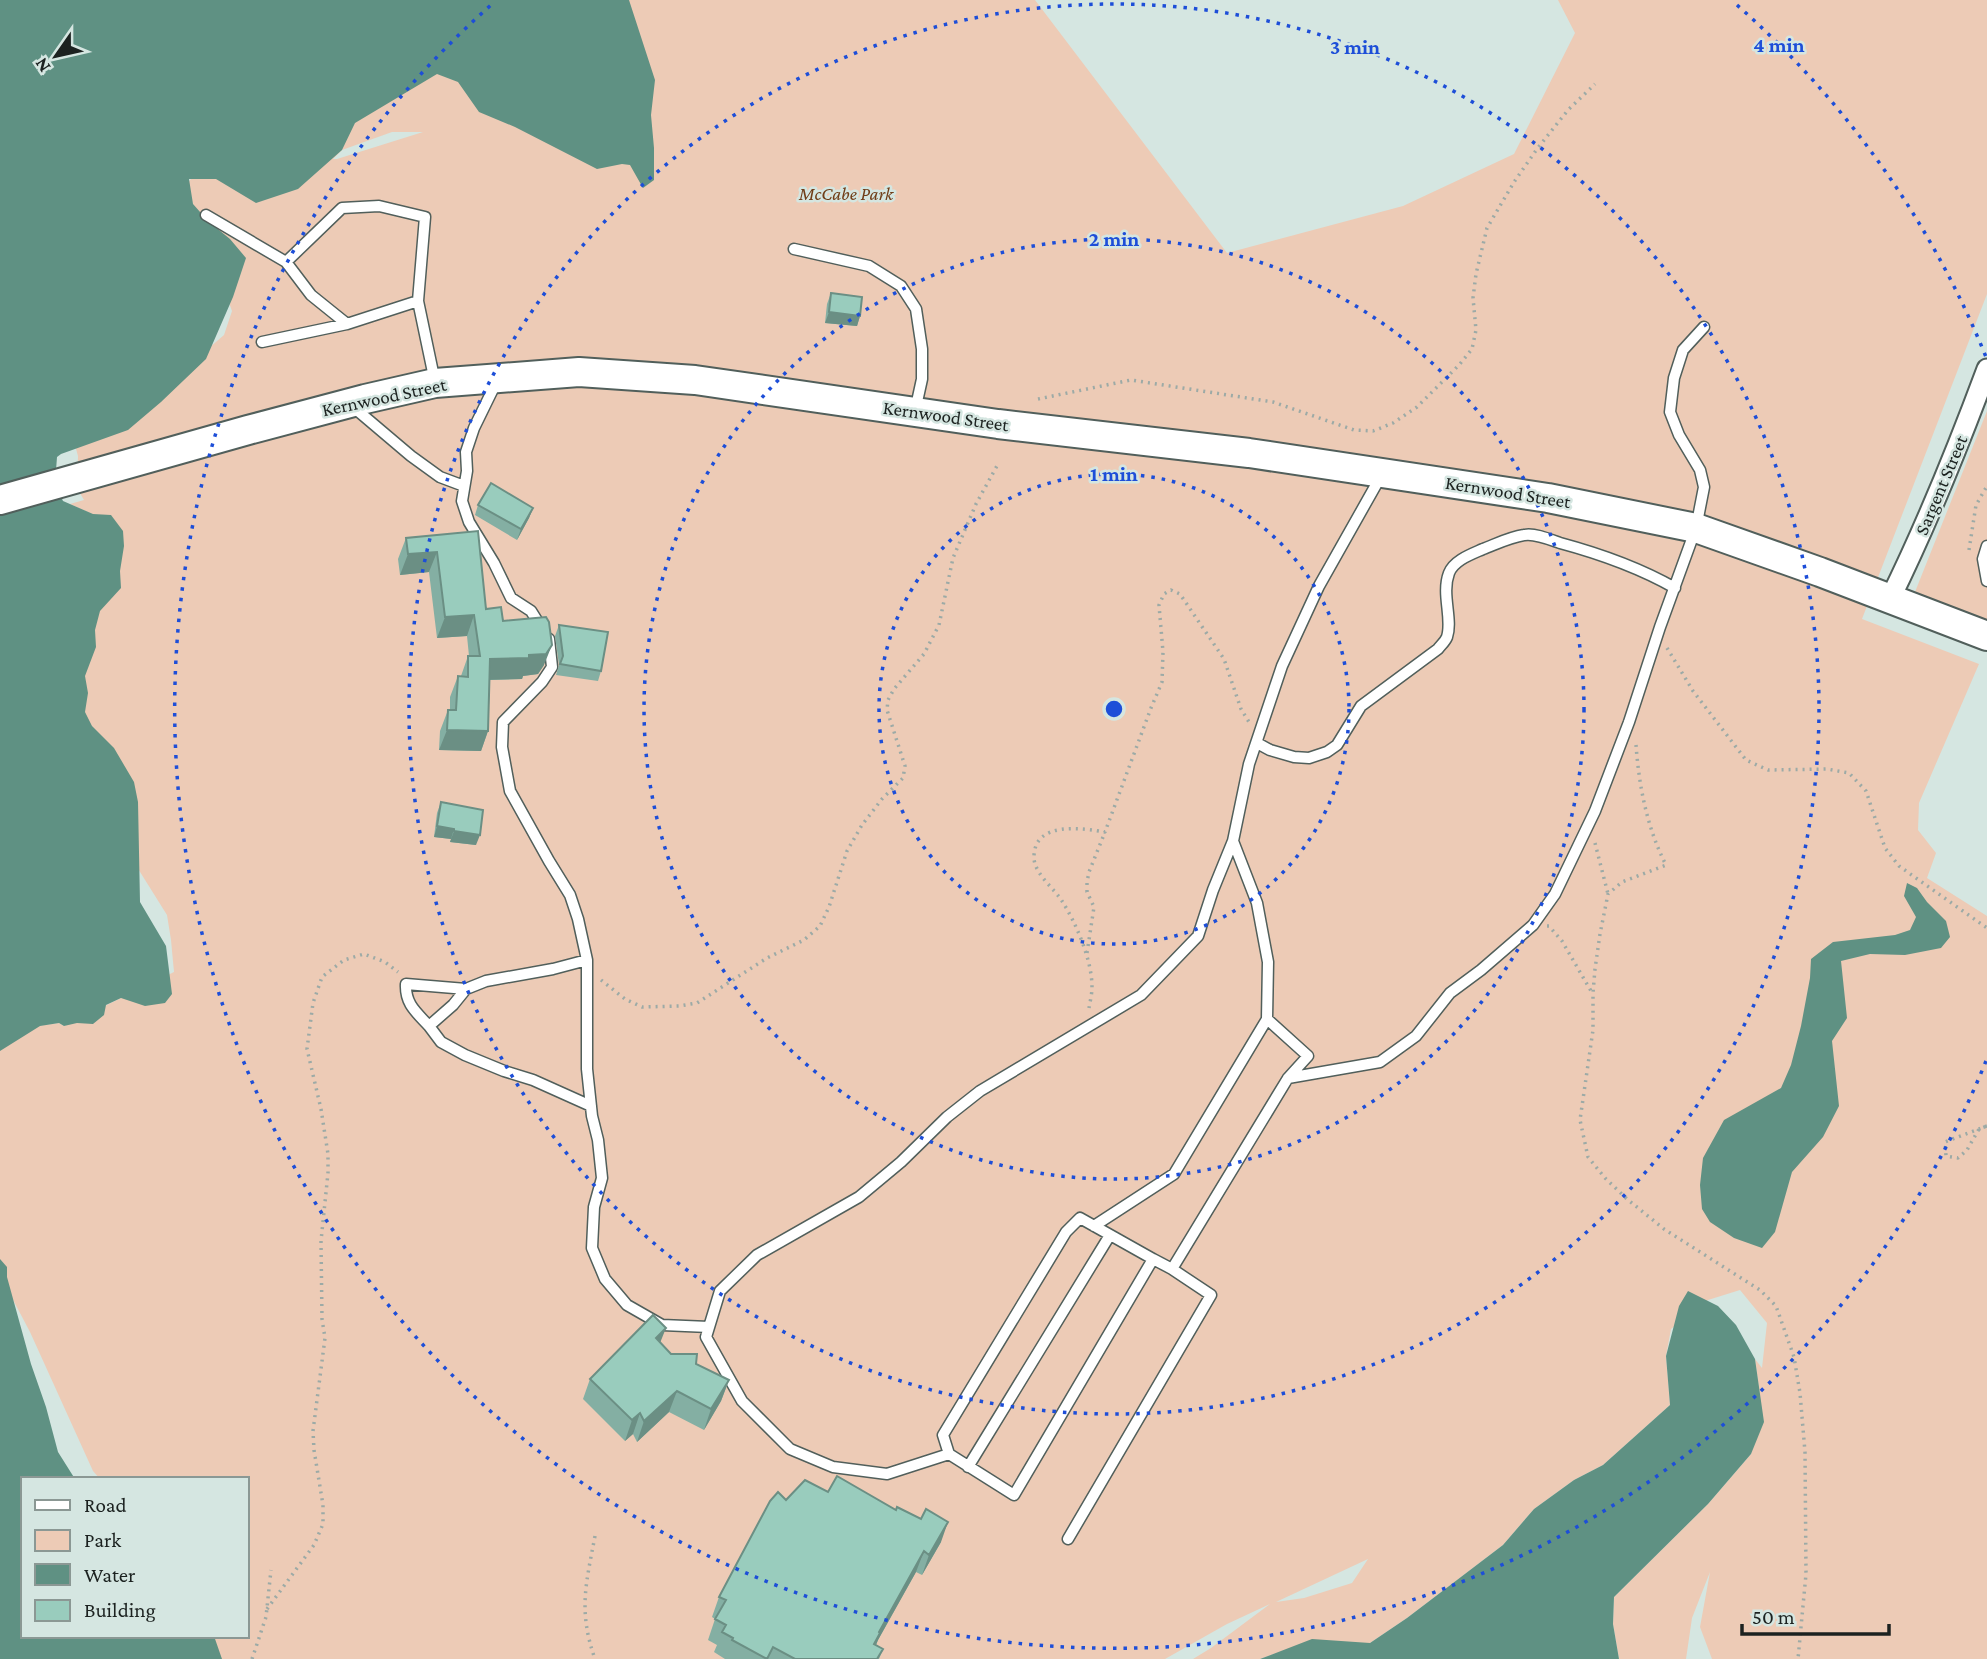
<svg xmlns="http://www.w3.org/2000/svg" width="1987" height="1659" viewBox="0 0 1987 1659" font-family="'Crimson Pro',serif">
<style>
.green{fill:#edcbb6;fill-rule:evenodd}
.water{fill:#5f9183}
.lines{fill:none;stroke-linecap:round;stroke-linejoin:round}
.service-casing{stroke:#515f5b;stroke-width:13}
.minor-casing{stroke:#515f5b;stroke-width:23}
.secondary-casing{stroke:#515f5b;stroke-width:32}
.path{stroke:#9caaa6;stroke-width:3.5;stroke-dasharray:2 5;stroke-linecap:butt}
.service{stroke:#fff;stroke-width:10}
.minor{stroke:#fff;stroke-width:19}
.secondary{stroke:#fff;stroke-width:28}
.wall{fill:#84afa3}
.shaded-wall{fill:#6b8f84}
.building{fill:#99ccbd;stroke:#6b8f84;stroke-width:2}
.ring{fill:none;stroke:#1d4ed8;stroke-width:3.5;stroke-dasharray:3.5 7}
.labels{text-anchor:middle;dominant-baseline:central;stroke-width:5;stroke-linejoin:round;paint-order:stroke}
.park-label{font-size:19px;font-style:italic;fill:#703d17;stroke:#d5e6e1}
.street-label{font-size:19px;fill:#1c2220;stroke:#d5e6e1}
.centre{fill:#1d4ed8;stroke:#d5e6e1;stroke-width:3.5}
.ring-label{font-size:21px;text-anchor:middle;font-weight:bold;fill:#1d4ed8;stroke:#d5e6e1;stroke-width:5;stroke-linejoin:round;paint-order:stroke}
</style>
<rect width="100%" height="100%" fill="#d5e6e1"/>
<path class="green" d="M 244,0 L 1035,0 L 1227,253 L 1403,206 L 1514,154 L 1575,33 L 1558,0 L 1987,0 L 1987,294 L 1862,619 L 1979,664 L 1919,803 L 1918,830 L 1936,853 L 1927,878 L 1987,916 L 1987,1659 L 1712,1659 L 1700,1627 L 1710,1572 L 1692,1618 L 1686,1659 L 1619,1659 L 1613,1624 L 1614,1597 L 1708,1504 L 1751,1454 L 1760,1396 L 1755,1359 L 1762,1368 L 1767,1323 L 1740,1290 L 1708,1300 L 1671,1329 L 1666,1356 L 1670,1405 L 1603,1465 L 1574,1480 L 1534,1509 L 1503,1545 L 1407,1618 L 1370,1643 L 1347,1643 L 1274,1654 L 1260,1659 L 1193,1659 L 1211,1648 L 1270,1604 L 1227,1624 L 1165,1659 L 191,1659 L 187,1636 L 247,1636 L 247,1479 L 100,1479 L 93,1471 L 30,1332 L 0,1275 L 0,1031 L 59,1023 L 64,1026 L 174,972 L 171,940 L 167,915 L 85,784 L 65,717 L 92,514 L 70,504 L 84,500 L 77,488 L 78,456 L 70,427 L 194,361 L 224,335 L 232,311 L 186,185 L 191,179 L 189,179 ZM 392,132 L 423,132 L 337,159 L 333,159 L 342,150 ZM 1368,1559 L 1352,1583 L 1304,1598 L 1276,1602 Z
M 1987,411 L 1987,626 L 1913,597 Z"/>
<path class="water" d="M 0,0 L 629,0 L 655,80 L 651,115 L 654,148 L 654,180 L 643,188 L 630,165 L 622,164 L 597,169 L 515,127 L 479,112 L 458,82 L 437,74 L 355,123 L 342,150 L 298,189 L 256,203 L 216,179 L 189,179 L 193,204 L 208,221 L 230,239 L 246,258 L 233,297 L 206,359 L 161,402 L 128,430 L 61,454 L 57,457 L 55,484 L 63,501 L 93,514 L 111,515 L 123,531 L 124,546 L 120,571 L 121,588 L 100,611 L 95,630 L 96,647 L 85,676 L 88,693 L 85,712 L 92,726 L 114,748 L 134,782 L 138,802 L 140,902 L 166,946 L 172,994 L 165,1003 L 145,1006 L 121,998 L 106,1005 L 104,1015 L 93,1024 L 77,1023 L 64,1026 L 59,1023 L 40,1026 L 0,1051 Z
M 1907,883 L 1917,888 L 1927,902 L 1946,921 L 1950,937 L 1941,948 L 1905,955 L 1870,954 L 1841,961 L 1847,1018 L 1832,1041 L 1839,1106 L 1823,1137 L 1792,1172 L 1775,1232 L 1762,1248 L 1734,1238 L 1710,1222 L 1702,1209 L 1700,1185 L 1703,1158 L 1724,1120 L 1781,1088 L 1791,1065 L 1801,1026 L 1810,978 L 1811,959 L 1833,942 L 1895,935 L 1910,930 L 1916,917 L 1904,896 Z
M 0,1259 L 7,1267 L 7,1277 L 31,1364 L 46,1407 L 58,1452 L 75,1479 L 23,1479 L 23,1636 L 214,1636 L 222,1659 L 0,1659 Z
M 1688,1291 L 1718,1306 L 1736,1325 L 1755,1359 L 1764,1422 L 1751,1454 L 1708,1504 L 1614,1597 L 1613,1624 L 1619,1659 L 1260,1659 L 1312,1639 L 1370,1643 L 1407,1618 L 1503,1545 L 1534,1509 L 1574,1480 L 1603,1465 L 1670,1405 L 1666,1356 L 1679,1306 Z"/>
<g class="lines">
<defs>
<path id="service" d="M 206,215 L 286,262 L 311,295 L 347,324 L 418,301
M 794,249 L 869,266 L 901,286 L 916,309 L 922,349 L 922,379 L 915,411
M 286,262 L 342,208 L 379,206 L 425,217 L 418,301 L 435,382
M 262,342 L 347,324
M 496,383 L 474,428 L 466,452 L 467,471 L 462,501 L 469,522 L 494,563 L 511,598 L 531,611 L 541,627
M 352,406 L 411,456 L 440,477 L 464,486
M 1987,546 L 1983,559 L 1987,581
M 549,639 L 552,667 L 542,682 L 503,722 L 502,747 L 510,791 L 549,861 L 570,895 L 578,919 L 587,960 L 587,1069 L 592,1116 L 598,1140 L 602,1178 L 594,1207 L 592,1248 L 605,1279 L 627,1305 L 662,1325 L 709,1327
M 1257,743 L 1270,750 L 1294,757 L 1309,758 L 1327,752 L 1337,745 L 1361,706 L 1438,649 C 1441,645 1445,642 1447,637 C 1453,619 1441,594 1449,573 C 1454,560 1472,554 1483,549 C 1496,544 1510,537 1524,535 C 1535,533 1549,539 1560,543 C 1601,554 1638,567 1675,588
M 466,989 L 406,984 C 405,1004 416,1012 429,1026 L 453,1005 L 466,989 L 486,981 L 553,969 L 587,960
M 429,1026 L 441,1042 L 465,1055 L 504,1071 L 533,1080 L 591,1106
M 1288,1078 L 1380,1062 L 1416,1036 L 1450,993 L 1481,970 L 1533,925 L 1555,894 L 1595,811 L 1629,722 L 1660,627 L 1696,528 L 1704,487 L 1700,470 L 1679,435 L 1670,412 L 1674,378 L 1683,350 L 1704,327
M 1080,1218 L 1153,1259 L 1014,1495 L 949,1454 L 943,1435 L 1066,1232 Z
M 1094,1226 L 1174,1174 L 1267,1019 L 1268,962 L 1257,903 L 1233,841
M 1172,1269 L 1288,1078 L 1308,1056 L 1267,1019
M 949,1454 L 887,1474 L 833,1467 L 790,1449 L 742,1401 L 706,1337 L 720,1291 L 757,1255 L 859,1197 L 901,1162 L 947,1117 L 980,1091 L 1141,995 L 1198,936 L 1213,890 L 1233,841 L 1249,764 L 1282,666 L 1319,586 L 1381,476
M 968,1467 L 1110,1235
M 1068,1539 L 1211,1295 L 1172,1269 L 1153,1259"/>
<path id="minor" d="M 1890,599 C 1927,524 1958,447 1987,369"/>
<path id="secondary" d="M 0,500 L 248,430 L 365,399 L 435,383 L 579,372 L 695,380 L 998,424 L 1249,453 L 1548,498 L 1696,528 L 1820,572 L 1987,636"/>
</defs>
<use href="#service" class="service-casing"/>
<use href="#minor" class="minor-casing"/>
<use href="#secondary" class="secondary-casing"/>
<path class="path" d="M 1038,399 L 1131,380 L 1273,402 L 1354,430 L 1373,431 L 1393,423 L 1417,407 L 1459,365 L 1472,349 L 1476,330 L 1473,298 L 1476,274 L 1487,228 L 1514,182 L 1537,149 L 1568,110 L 1595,84
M 1969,550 L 1976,505 L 1987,486
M 1667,648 L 1693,691 L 1746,760 L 1768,770 L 1827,769 L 1849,773 L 1866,791 L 1885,848 L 1899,866 L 1987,928
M 1636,745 C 1639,786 1647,828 1666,865 L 1622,882 L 1608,894 L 1600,934 L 1595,969 L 1593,993 L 1593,1030 L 1580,1120 L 1588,1157 L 1605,1178 L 1627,1199 L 1664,1229 L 1760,1290 L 1776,1306 L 1794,1357 L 1800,1393 L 1805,1452 L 1806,1574 L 1798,1659
M 1595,843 L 1608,894
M 1547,926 L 1549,926 L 1562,941 L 1591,991
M 1087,953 L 1094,907 L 1087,892 L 1087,882 L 1089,872 L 1105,832
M 601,980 L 625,999 L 642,1007 L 679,1006 L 697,1003 L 767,958 L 804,940 L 820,926 L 829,907 L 847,851 L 862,825 L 882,799 L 903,778 L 905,766 L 887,710 L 888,700 L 894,689 L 924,654 L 939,625 L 953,558 L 976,504 L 998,464
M 1089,1008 C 1090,1002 1092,994 1092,987 C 1092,960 1076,923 1062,901 C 1054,888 1033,873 1034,856 C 1035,821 1082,828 1105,832 L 1151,708 L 1162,682 L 1163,652 L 1159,605 L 1164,594 L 1171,590 L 1180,594 L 1224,659 L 1241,709 L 1249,722
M 1987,1126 L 1945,1142 L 1946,1156 L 1958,1158 L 1967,1150 L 1979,1129 L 1987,1126
M 595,1536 C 586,1584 578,1611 595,1659
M 267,1609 L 314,1545 L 323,1524 L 323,1505 L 314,1450 L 313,1431 L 325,1338 L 322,1319 L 321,1241 L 328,1173 L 328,1154 L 321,1109 L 307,1049 L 313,1003 L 322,977 L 344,960 L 364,954 L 385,962 L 398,972
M 252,1659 L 266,1617 L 271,1570"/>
<use href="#service" class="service"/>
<use href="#minor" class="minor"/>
<use href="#secondary" class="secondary"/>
</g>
<path class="wall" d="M 831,293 L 860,316 L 857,326 L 825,323 L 827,304 Z
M 478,505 L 533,508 L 529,518 L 517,540 L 475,515 Z
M 478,531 L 486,609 L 503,621 L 544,665 L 538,674 L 523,676 L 522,679 L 490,680 L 488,731 L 481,751 L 439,750 L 440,731 L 448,710 L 450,710 L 450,697 L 458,676 L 461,676 L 468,656 L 469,656 L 467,636 L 437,638 L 429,572 L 400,575 L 398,559 L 406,538 Z
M 559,625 L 601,671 L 598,681 L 556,675 L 559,665 L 555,636 Z
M 441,802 L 476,845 L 450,842 L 451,839 L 434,837 L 437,813 Z
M 660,1343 L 671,1354 L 729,1380 L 721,1401 L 704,1430 L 669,1412 L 637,1442 L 633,1434 L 625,1441 L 583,1399 L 590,1379 Z
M 828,1492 L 941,1542 L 922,1575 L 916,1572 L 878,1640 L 876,1645 L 883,1649 L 879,1659 L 725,1659 L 714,1652 L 717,1645 L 708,1640 L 715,1619 L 712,1617 L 719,1597 L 786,1500 Z"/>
<path class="shaded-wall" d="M 829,312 L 860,316 L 857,326 L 825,323 Z
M 533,508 L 529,518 L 517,540 L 521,529 Z
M 437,552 L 429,572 L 400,575 L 408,554 Z
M 474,615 L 467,636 L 437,638 L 445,617 Z
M 552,645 L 544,665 L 538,674 L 523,676 L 522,679 L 483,680 L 490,659 L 529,655 Z
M 447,730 L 488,731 L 481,751 L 439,750 Z
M 437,826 L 454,829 L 451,839 L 434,837 Z
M 454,831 L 480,835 L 476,845 L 450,842 Z
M 666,1328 L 658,1348 L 656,1338 Z
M 729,1380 L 721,1401 L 704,1430 L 711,1409 Z
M 677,1391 L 669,1412 L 637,1442 L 644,1421 Z
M 640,1413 L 633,1434 L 625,1441 L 632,1420 Z
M 948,1522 L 941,1542 L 922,1575 L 929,1555 Z
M 924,1551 L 916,1572 L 878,1640 L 870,1659 L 879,1632 Z"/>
<path class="building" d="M 831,293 L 862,297 L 860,316 L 829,312 Z
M 491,483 L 533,508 L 521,529 L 478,505 Z
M 478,531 L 486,609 L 501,607 L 503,621 L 546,617 L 549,622 L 552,645 L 546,654 L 529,655 L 529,658 L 490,659 L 488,731 L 447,730 L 448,710 L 456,710 L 458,676 L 468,677 L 468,656 L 480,656 L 474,615 L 445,617 L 437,552 L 408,554 L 406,538 Z
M 559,625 L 608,632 L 601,671 L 560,664 L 563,656 Z
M 441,802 L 483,810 L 480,835 L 454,831 L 454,829 L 437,826 Z
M 653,1315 L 666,1328 L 656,1338 L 671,1354 L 697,1354 L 696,1364 L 729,1380 L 711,1409 L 677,1391 L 644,1421 L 640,1413 L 632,1420 L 590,1379 Z
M 837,1476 L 896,1510 L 897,1507 L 921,1519 L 926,1509 L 948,1522 L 929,1555 L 924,1551 L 879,1632 L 880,1633 L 874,1644 L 883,1649 L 877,1659 L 795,1659 L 773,1647 L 767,1659 L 732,1640 L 733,1638 L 722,1632 L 726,1625 L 715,1619 L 726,1600 L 719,1597 L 770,1501 L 778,1492 L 786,1500 L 805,1480 L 828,1492 Z"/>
<g class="ring">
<circle cx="1114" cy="709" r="235"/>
<circle cx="1114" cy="709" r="470"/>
<circle cx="1114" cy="709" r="705"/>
<path d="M1986 1061A940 940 0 1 1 491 5M1737 5A940 940 0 0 1 1986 357"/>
</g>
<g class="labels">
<g class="park-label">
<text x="846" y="193">McCabe Park</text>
</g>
<g class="street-label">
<text transform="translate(384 397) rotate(-12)">Kernwood Street</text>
<text transform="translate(946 416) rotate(8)">Kernwood Street</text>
<text transform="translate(1941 485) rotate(-67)">Sargent Street</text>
<text transform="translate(1508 492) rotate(9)">Kernwood Street</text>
</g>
</g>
<circle cx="1114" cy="709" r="10" class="centre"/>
<g class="ring-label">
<text x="1779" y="52">4 min</text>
<text x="1355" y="54">3 min</text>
<text x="1114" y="246">2 min</text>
<text x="1114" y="481">1 min</text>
</g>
<rect x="21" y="1477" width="228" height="161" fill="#d5e6e1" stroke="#8b9894" stroke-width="2"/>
<rect x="35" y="1500" width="35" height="10" fill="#ffffff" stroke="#8b9894" stroke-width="2"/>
<text x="84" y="1512" font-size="21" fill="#1c2220">Road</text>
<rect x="35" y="1530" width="35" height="21" fill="#edcbb6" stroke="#8b9894" stroke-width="2"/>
<text x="84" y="1547" font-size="21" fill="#1c2220">Park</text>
<rect x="35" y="1564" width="35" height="21" fill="#5f9183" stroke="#8b9894" stroke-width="2"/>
<text x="84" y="1582" font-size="21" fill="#1c2220">Water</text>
<rect x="35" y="1600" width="35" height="21" fill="#99ccbd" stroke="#8b9894" stroke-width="2"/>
<text x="84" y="1617" font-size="21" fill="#1c2220">Building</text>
<g transform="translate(56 56) rotate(236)" stroke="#d5e6e1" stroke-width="5" paint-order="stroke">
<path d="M0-5L12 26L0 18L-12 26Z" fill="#1c2220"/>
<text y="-10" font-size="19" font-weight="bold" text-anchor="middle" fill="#1c2220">N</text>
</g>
<path d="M1742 1624v10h147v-10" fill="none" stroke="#1c2220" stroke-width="3.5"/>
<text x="1752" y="1624" font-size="21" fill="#1c2220" stroke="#d5e6e1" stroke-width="5" paint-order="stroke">50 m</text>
</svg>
